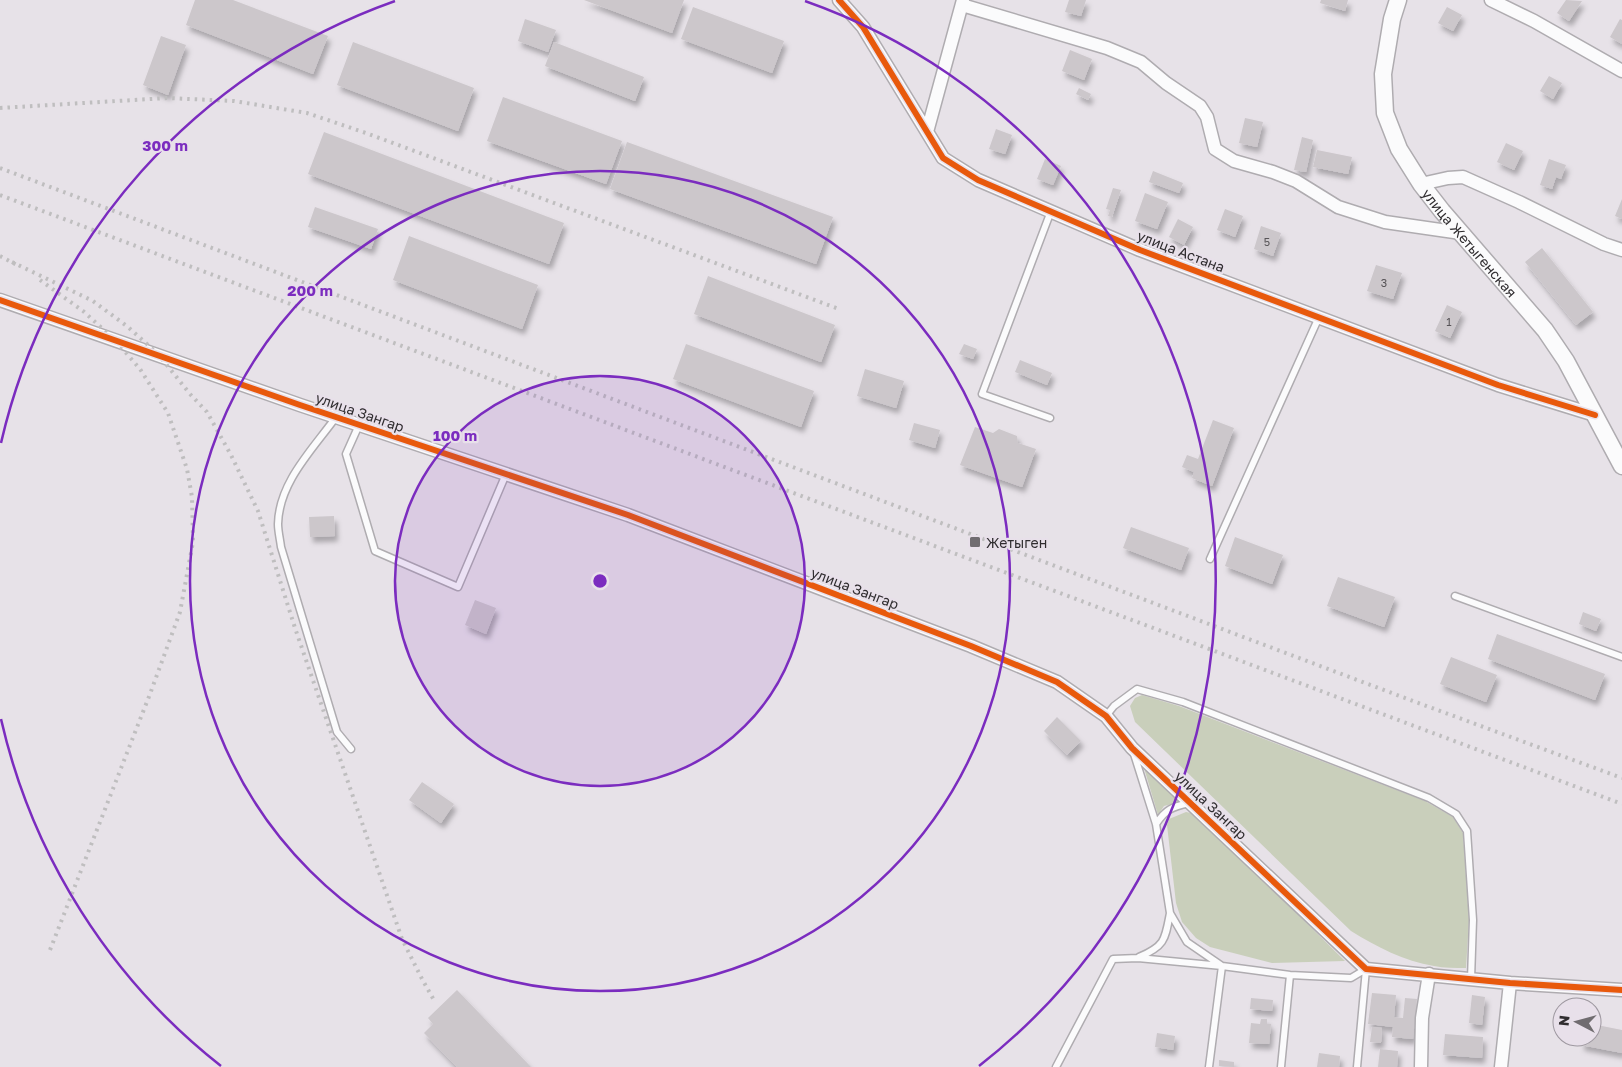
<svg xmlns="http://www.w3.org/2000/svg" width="1622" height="1067" viewBox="0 0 1622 1067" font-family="'Golos Text',sans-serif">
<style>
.green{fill:#c9cfbb}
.building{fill:#ccc7cb;filter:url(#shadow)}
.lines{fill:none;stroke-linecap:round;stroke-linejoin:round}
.lane-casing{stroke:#afacb0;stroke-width:9}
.street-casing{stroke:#afacb0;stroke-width:15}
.secondary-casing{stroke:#afacb0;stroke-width:19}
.lane{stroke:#fbfbfc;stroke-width:6}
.street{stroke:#fbfbfc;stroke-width:12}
.secondary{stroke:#fbfbfc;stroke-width:16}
.rail{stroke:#bfbebf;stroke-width:4;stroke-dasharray:2.5 5;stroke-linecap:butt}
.cycleway-casing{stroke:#e8e0ea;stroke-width:9}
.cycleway{stroke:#e8590c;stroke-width:6}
.ring{fill:none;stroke:#7b2cbf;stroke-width:2.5}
.poi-dot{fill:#706c70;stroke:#e8e0ea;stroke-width:2}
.labels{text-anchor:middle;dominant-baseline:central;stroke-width:4.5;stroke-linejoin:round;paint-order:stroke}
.number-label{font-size:11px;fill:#575457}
.street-label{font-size:14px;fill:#302d30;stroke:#e8e0ea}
.poi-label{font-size:14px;fill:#302d30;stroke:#e8e0ea;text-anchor:start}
.centre{fill:#7b2cbf;stroke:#e8e0ea;stroke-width:2.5}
.ring-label{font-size:15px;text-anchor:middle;font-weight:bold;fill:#7b2cbf;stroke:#e8e0ea;stroke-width:4.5;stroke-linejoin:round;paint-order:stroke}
</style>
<defs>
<filter id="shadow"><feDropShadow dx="3" dy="5.5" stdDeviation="2.5" flood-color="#0004"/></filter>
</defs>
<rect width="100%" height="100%" fill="#e7e2e8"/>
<path class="green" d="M 1142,695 L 1179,706 L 1425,801 L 1453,817 L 1463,833 L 1469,920 L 1466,968 C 1455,968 1444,968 1434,966 C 1404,961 1377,947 1351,931 L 1135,722 L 1130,706 L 1135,698 Z
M 1144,768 L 1184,801 L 1164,806 L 1158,815 Z
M 1186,812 L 1196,814 L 1345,961 L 1272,963 L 1210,947 L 1196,938 L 1182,922 L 1176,903 L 1167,825 L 1169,819 Z"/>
<path class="building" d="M 195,0 L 233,0 L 328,36 L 313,74 L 186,25 Z
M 584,0 L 684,0 L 672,33 Z
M 1069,0 L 1086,0 L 1081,16 L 1065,12 Z
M 1321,0 L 1348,0 L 1345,11 L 1320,3 Z
M 1566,0 L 1582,1 L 1569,21 L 1557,13 Z
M 693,7 L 784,41 L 772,73 L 681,39 Z
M 1447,7 L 1462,15 L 1453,31 L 1438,23 Z
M 525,19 L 556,30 L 548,52 L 518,41 Z
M 1620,19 L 1622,20 L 1622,44 L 1610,37 Z
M 161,36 L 186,45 L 168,95 L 143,85 Z
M 353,42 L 474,88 L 458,131 L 337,85 Z
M 554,42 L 644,77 L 635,101 L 545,66 Z
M 1070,50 L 1092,59 L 1084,80 L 1062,71 Z
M 1549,76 L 1562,83 L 1553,99 L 1540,91 Z
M 1079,88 L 1091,94 L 1088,100 L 1076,94 Z
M 503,97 L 622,141 L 606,184 L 487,141 Z
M 1245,118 L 1263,122 L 1257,147 L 1239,143 Z
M 996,129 L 1012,135 L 1005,154 L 989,149 Z
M 324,132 L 564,223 L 549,264 L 308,174 Z
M 1302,137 L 1313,140 L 1306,172 L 1294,170 Z
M 627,142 L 833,217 L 816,264 L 610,189 Z
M 1506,143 L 1523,151 L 1514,170 L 1497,162 Z
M 1317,150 L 1352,157 L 1348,174 L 1313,167 Z
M 1045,159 L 1061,166 L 1053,185 L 1037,179 Z
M 1549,159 L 1566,165 L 1561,179 L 1556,177 L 1552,189 L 1540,185 Z
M 1153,171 L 1183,183 L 1179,193 L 1149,182 Z
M 1113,188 L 1121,190 L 1112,217 L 1108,216 L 1110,210 L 1106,209 Z
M 1145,193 L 1168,202 L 1157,229 L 1135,221 Z
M 1622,199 L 1622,219 L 1615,216 Z
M 315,207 L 378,229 L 371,249 L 308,227 Z
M 1225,209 L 1243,216 L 1235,237 L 1217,230 Z
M 1178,219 L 1193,227 L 1184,245 L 1169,237 Z
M 1261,226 L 1281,233 L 1273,256 L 1254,249 Z
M 409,236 L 538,285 L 522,329 L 393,280 Z
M 1542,248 L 1593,312 L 1576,325 L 1525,262 Z
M 1376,265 L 1402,273 L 1393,299 L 1367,291 Z
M 708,276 L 835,325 L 821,362 L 694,314 Z
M 1447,305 L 1462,312 L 1450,338 L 1435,331 Z
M 686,344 L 814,391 L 801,427 L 673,379 Z
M 964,344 L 977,349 L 973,359 L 959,354 Z
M 1020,360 L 1052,373 L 1047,385 L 1015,372 Z
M 865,369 L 904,381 L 896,408 L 857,396 Z
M 1213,420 L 1234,428 L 1212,486 L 1192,478 L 1194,472 L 1182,467 L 1187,455 L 1198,459 Z
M 914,423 L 940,430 L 935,448 L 909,440 Z
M 975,427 L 993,433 L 999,429 L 1017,436 L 1018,443 L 1036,449 L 1022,487 L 960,465 Z
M 334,516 L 335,536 L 310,537 L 309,517 Z
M 1131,527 L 1189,548 L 1181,570 L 1123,548 Z
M 1235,537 L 1283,555 L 1272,584 L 1225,566 Z
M 1338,577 L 1395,597 L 1384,627 L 1327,606 Z
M 475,600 L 496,608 L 486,634 L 465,625 Z
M 1583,612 L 1601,619 L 1596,631 L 1579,624 Z
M 1497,634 L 1605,674 L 1595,700 L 1488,659 Z
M 1451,657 L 1497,675 L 1486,702 L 1440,684 Z
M 1057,717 L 1081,741 L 1067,755 L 1044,731 Z
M 422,782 L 454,804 L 441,823 L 409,800 Z
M 457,990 L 531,1067 L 457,1067 L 424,1033 L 433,1024 L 428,1018 Z
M 1372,993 L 1396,995 L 1394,1017 L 1403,1018 L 1405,998 L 1417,999 L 1413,1039 L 1392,1037 L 1393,1027 L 1368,1024 Z
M 1472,995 L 1485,997 L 1482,1025 L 1469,1023 Z
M 1251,998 L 1273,1000 L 1272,1011 L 1250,1009 Z
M 1261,1019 L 1267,1019 L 1267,1024 L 1271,1024 L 1269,1044 L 1249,1043 L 1251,1023 L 1260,1024 Z
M 1592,1024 L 1622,1030 L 1622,1053 L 1581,1045 L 1582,1037 L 1592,1037 Z
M 1372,1027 L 1382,1028 L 1381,1043 L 1370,1042 Z
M 1157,1033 L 1175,1036 L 1173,1050 L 1155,1047 Z
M 1445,1034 L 1483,1037 L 1482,1058 L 1443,1055 Z
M 1380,1049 L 1398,1051 L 1397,1067 L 1378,1067 Z
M 1319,1053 L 1340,1056 L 1339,1067 L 1317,1067 Z
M 1219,1060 L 1234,1062 L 1234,1067 L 1219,1066 Z"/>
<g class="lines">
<defs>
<path id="lane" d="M 336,417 C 313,449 279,482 278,524 C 278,531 280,539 281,547 L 337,732 L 351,749
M 1050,418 L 982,394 L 1051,211
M 359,425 L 346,454 L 375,551 L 458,587 L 506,474
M 1210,559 L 1319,317
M 1455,596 L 1622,657
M 1106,716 L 1114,706 L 1137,689 L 1183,702 L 1429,798 L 1456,814 L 1467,831 L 1473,920 L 1471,979
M 1134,754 L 1156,824 L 1170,913 L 1187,942 L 1222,966 L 1209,1067
M 1156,824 C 1166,809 1172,807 1189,803
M 1139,957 C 1165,946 1165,940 1170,913
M 1056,1067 L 1113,959 L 1138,958 L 1222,966 L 1290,975 L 1351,978 L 1366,969
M 1281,1067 L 1290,975
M 1357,1067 L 1366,969"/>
<path id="street" d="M 839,0 L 863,27 L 943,158 L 978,180 L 1140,250 L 1498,385 L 1595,415
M 1491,0 L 1534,21 L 1622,71
M 962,5 L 1107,48 L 1141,62 L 1166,83 L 1200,106 L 1207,117 L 1215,149 L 1234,161 L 1273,172 L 1296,181 L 1338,207 L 1385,222 L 1461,233
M 927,132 L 963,0
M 1421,184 L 1448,178 L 1463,177 L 1519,202 L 1604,244 L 1622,250
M 0,300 L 300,405 L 628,515 L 971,646 L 1057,682 L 1106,716 L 1132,748 L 1366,969 L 1510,983 L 1622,990
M 1421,1067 L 1422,1018 L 1429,974
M 1501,1067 L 1510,983"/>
<g id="secondary">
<path id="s1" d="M 1398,0 L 1392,19 L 1383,74 L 1385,113 L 1399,149 L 1421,184 L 1442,211 L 1545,330 L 1566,361 L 1622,466"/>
</g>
</defs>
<use href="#lane" class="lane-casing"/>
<use href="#street" class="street-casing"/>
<use href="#secondary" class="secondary-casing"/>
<use href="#lane" class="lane"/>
<use href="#street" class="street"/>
<use href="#secondary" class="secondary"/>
<path class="rail" d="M 0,108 L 167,98 L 234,101 L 307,113 L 366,133 L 839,309
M 0,168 L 1413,701 L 1622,778
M 0,195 L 1622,804
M 0,256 L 17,265
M 12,262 L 93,301 L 128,327 L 158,354 L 190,394 L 207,412 L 231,455 L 258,511 L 295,628 L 402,939 L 422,979 L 435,1002
M 40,280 L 83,311 L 114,339 L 140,369 L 168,413 L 187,469 L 192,497 L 193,542 L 180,612 L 150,694 L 50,950"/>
<defs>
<path id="cycleway" d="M 839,0 L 863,27 L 943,158 L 978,180 L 1140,250 L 1498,385 L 1595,415
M 0,300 L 300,405 L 628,515 L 971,646 L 1057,682 L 1106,716 L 1132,748 L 1366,969 L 1510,983 L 1622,990"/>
</defs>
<use href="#cycleway" class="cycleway-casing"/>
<use href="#cycleway" class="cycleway"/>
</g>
<circle cx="600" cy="581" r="205" fill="#7b2cbf" fill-opacity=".12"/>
<g class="ring">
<circle cx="600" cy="581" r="205"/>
<circle cx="600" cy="581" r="410"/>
<path d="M221 1066A615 615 0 0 1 1 719M1 443A615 615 0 0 1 395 1M805 1A615 615 0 0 1 979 1066"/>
</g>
<rect class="poi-dot" x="969" y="536" width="12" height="12" rx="2.5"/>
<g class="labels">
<g class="number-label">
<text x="1267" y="241">5</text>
<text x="1384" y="282">3</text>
<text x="1449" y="321">1</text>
</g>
<g class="street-label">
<text stroke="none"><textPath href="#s1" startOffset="271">улица Жетыгенская</textPath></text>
<text transform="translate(1181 251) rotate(21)">улица Астана</text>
<text transform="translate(360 412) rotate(19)">улица Зангар</text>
<text transform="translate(855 588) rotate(21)">улица Зангар</text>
<text transform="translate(1211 805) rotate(43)">улица Зангар</text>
</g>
<g class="poi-label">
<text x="986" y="542">Жетыген</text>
</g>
</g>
<circle cx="600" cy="581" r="8" class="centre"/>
<g class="ring-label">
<text x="165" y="151">300 m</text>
<text x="310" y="296">200 m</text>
<text x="455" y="441">100 m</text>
</g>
<g transform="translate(1577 1022) rotate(276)"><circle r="24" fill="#e8e0ea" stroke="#9e98a0"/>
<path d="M0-4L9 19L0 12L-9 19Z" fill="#706c70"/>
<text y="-8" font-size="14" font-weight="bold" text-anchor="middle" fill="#302d30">N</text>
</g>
</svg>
